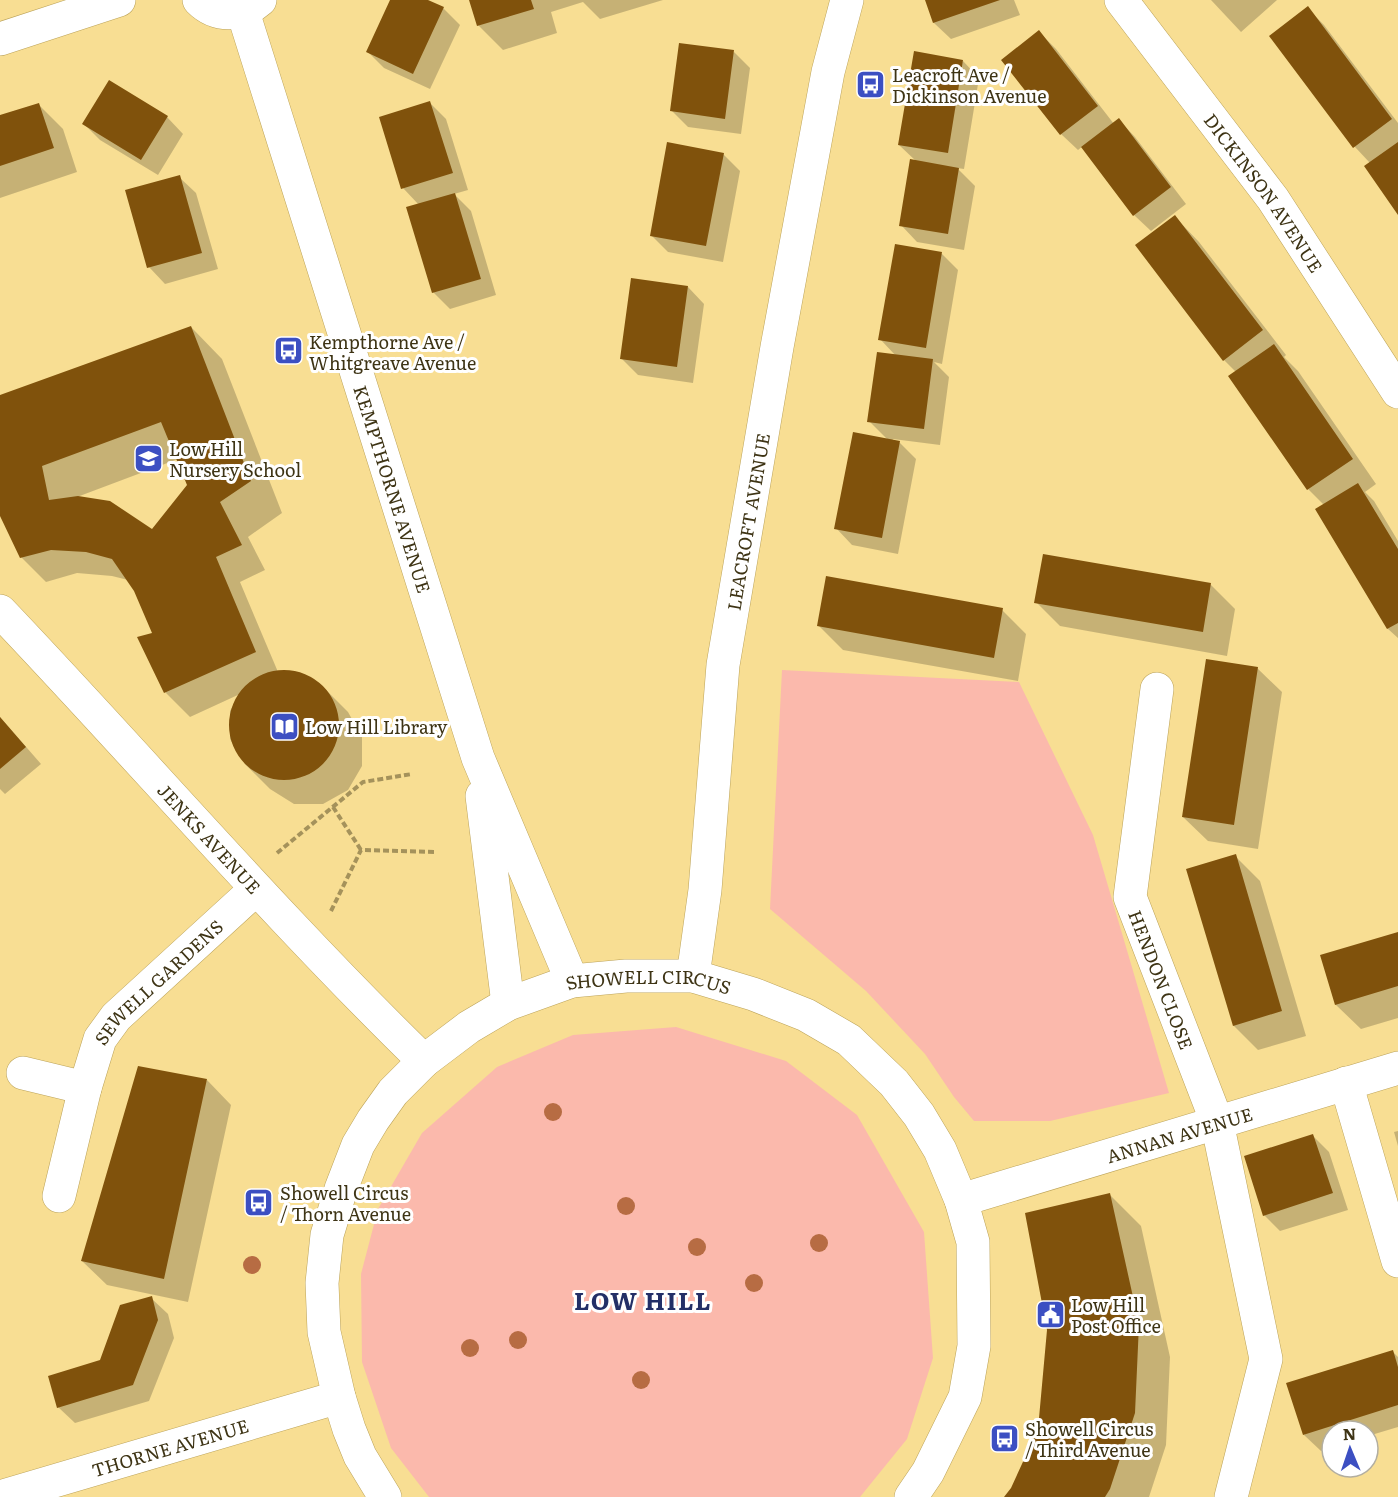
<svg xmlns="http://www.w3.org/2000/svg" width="1398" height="1497" viewBox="0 0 1398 1497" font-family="Literata,serif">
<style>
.green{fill:#fbb9ac}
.shadow{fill:#0003;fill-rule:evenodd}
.building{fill:#80520c;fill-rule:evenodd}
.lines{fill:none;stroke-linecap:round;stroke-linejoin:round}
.minor-casing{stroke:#bca359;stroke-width:34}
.path{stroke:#a5925b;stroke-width:4;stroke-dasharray:6 3;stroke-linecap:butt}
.minor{stroke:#fff;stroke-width:33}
.tree{fill:#b76c43}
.labels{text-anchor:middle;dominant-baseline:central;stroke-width:6;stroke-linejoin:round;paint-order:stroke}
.poi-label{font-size:18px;fill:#3e3415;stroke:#fff;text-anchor:start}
.street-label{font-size:18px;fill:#3e3415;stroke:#fff}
.district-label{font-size:24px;font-weight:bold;letter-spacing:1.5px;fill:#232f67;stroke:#fff}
</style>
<rect width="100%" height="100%" fill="#f8de93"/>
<path class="green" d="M 782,670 L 1019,682 L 1093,835 L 1169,1093 L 1050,1121 L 974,1121 L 954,1097 L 925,1054 L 866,991 L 770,909 Z
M 676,1027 L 786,1061 L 857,1115 L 924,1232 L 933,1358 L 907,1439 L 860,1497 L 429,1497 L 391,1448 L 362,1362 L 361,1274 L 378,1209 L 422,1133 L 497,1067 L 573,1035 Z"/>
<path class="shadow" d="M 392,0 L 425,0 L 443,8 L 460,25 L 430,89 L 384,68 L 368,52 Z
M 471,0 L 663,0 L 600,19 L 583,2 L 551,12 L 557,33 L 503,50 L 478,25 Z
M 926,0 L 1014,0 L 1020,15 L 951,39 L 934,23 Z
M 1211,0 L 1277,0 L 1241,32 Z
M 1307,8 L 1324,25 L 1398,123 L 1398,212 L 1370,163 L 1355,147 L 1271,36 Z
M 1039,32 L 1056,49 L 1114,124 L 1119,120 L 1135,137 L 1186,204 L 1151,231 L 1134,215 L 1083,146 L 1078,150 L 1061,134 L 1004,60 Z
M 734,52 L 750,68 L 741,134 L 688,127 L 672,111 Z
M 963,61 L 979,78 L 964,169 L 957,168 L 975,186 L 964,250 L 917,242 L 901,225 L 917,162 L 899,145 Z
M 430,103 L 446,119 L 468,190 L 454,194 L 471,211 L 496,295 L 450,309 L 433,292 L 419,205 L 403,188 Z
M 38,104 L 63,129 L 77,172 L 0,198 L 0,117 Z
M 167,117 L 183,134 L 158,175 L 100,140 L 84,124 Z
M 723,154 L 740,171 L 723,262 L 668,252 L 651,235 Z
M 179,177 L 196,193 L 218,269 L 165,284 L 149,267 Z
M 1175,217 L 1199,242 L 1286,355 L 1284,357 L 1298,371 L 1376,484 L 1365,492 L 1374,501 L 1398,541 L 1398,638 L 1388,629 L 1317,509 L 1324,505 L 1308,489 L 1230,376 L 1236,372 L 1224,360 Z
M 896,246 L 942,254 L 958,270 L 942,364 L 934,362 L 949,377 L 940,445 L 893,439 L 892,441 L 900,443 L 916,459 L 898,554 L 852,545 L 836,528 L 888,440 L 869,421 L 896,356 L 880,339 Z
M 688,287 L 704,304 L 693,383 L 638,375 L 622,359 Z
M 191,327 L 222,359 L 282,513 L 248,537 L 265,570 L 240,582 L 278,672 L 298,672 L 323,687 L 348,712 L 362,737 L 362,766 L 348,790 L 323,804 L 294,804 L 270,789 L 245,764 L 230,739 L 230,711 L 240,694 L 190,717 L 166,693 L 139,638 L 154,634 L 136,591 L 128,580 L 112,576 L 77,573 L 46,582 L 21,557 L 0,513 L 0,397 ZM 178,459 L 189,485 L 152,531 L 77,497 Z
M 1210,584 L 1235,609 L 1227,656 L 1060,626 L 1036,602 Z
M 1002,610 L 1026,634 L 1018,681 L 843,650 L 819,626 Z
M 1257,668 L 1282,692 L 1258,849 L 1208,841 L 1183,817 Z
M 0,717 L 41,764 L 5,794 L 0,789 Z
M 1235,856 L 1260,881 L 1306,1036 L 1258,1050 L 1234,1026 Z
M 1398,933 L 1398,1018 L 1361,1029 L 1336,1005 L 1322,956 Z
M 207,1080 L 231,1105 L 188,1302 L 107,1285 L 82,1261 Z
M 1398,1131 L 1398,1146 L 1394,1132 Z
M 1313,1136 L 1329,1152 L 1348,1210 L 1280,1231 L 1264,1215 Z
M 1110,1195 L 1141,1226 L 1170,1357 L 1166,1445 L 1149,1497 L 1006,1497 L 1012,1488 L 1040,1429 Z
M 151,1298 L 168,1314 L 174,1338 L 149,1401 L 75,1423 L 58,1407 L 101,1361 Z
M 1392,1351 L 1398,1357 L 1398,1427 L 1368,1436 L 1368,1431 L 1332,1431 L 1332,1447 L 1321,1451 L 1304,1435 Z"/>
<path class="building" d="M 390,0 L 428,0 L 444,7 L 413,74 L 366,52 Z
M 469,0 L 531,0 L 534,9 L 477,26 Z
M 925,0 L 1000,0 L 933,23 Z
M 1308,6 L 1392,119 L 1353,148 L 1269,36 Z
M 1039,30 L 1098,106 L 1060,135 L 1001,60 Z
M 679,43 L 734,50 L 725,119 L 670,111 Z
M 914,51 L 963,60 L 948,153 L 898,145 Z
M 109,80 L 168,116 L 141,160 L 82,124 Z
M 430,101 L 453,173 L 401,189 L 379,117 Z
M 39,103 L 54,148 L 0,166 L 0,115 Z
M 1119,118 L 1171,187 L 1133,216 L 1081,147 Z
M 667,142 L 724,153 L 706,246 L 650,236 Z
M 1398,142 L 1398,215 L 1364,166 Z
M 910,159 L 959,168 L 948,234 L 899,226 Z
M 180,175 L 202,253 L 147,268 L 125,190 Z
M 455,193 L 481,279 L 432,293 L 406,207 Z
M 1175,215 L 1263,330 L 1223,361 L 1135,245 Z
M 895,244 L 942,252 L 926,348 L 878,340 Z
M 631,278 L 688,286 L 677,367 L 620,359 Z
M 191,326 L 251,481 L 220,502 L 242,545 L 216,557 L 256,652 L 164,693 L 137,637 L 152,633 L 134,591 L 112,559 L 86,552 L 51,550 L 20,558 L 0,516 L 0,395 ZM 161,422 L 187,485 L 152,529 L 110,501 L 78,496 L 49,500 L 42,466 Z
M 1274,344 L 1353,459 L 1307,490 L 1228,376 Z
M 877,352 L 933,359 L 924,429 L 867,422 Z
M 853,432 L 900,441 L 882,538 L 834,529 Z
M 1358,483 L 1398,549 L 1398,623 L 1387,629 L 1315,509 Z
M 1043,554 L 1211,583 L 1203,632 L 1034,603 Z
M 826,576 L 1003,608 L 994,658 L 817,626 Z
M 1206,659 L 1258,667 L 1234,825 L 1182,817 Z
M229 725a55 55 0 1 1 110 0a55 55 0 1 1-110 0Z
M 0,717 L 26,747 L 0,769 Z
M 1236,854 L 1282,1011 L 1233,1026 L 1186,869 Z
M 1398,932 L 1398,986 L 1335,1005 L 1320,955 Z
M 138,1066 L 207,1079 L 164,1279 L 81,1261 Z
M 1313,1134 L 1333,1193 L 1263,1216 L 1244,1156 Z
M 1110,1193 L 1139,1324 L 1135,1413 L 1110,1489 L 1105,1497 L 1004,1497 L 1011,1488 L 1038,1429 L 1047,1330 L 1025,1213 Z
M 152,1296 L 158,1320 L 133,1385 L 57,1408 L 48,1376 L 100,1360 L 120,1305 Z
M 1393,1350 L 1398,1367 L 1398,1405 L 1303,1435 L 1286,1383 Z"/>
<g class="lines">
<defs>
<g id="minor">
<path d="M 199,0 C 217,18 242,16 260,0"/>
<path id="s1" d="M 1121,0 L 1273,199 L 1398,392"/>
<path id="s2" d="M 243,12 L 478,758 L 572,981"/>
<path d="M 0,39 L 119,0"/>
<path id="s3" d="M 0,611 C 142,760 276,917 424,1061"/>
<path id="s4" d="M 1157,689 L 1130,897 L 1217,1122 L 1266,1359 L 1231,1497"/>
<path d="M 482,796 L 508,1004"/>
<path id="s5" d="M 693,976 L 705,890 L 723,665 L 777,347 L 828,72 L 847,0"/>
<path d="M 23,1073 L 85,1088"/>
<path d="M 1346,1083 L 1398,1261"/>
<path id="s6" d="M 59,1196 L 85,1088 L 100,1039 L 116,1017 L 256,889"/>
<path id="s7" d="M 961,1200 L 1398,1068"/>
<path id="s8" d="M 0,1497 L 339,1397"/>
<path id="s9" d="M 385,1497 L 360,1456 L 349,1429 L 339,1397 L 324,1332 L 322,1283 L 327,1235 L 341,1189 L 358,1145 L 373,1120 L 393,1092 L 424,1061 L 469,1027 L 508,1004 L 572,981 L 626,976 L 693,976 L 753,994 L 806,1015 L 849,1040 L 894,1083 L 919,1115 L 940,1150 L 961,1200 L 973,1242 L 974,1346 L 965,1397 L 928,1472 L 911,1497"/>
</g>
</defs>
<use href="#minor" class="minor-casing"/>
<path class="path" d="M 333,807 L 361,850
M 277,853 L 363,782 L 412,774
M 331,911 L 361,850 L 437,852"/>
<use href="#minor" class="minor"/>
</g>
<g class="tree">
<circle cx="553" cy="1112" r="9"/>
<circle cx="626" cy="1206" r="9"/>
<circle cx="819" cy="1243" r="9"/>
<circle cx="697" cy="1247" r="9"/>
<circle cx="252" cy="1265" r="9"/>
<circle cx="754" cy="1283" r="9"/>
<circle cx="518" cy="1340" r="9"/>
<circle cx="470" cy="1348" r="9"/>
<circle cx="641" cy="1380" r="9"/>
</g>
<defs>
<symbol id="bus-square" viewBox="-11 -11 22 22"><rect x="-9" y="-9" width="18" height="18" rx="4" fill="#3c4fc2" stroke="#fff"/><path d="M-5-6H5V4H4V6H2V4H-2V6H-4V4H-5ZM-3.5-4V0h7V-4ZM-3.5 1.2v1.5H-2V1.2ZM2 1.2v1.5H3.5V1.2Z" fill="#fff"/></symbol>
<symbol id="school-square" viewBox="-11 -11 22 22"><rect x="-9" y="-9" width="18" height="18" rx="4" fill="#3c4fc2" stroke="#fff"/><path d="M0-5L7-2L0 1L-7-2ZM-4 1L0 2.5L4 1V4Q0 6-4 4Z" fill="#fff"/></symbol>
<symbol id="library-square" viewBox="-11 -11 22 22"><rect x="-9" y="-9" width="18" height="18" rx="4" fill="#3c4fc2" stroke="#fff"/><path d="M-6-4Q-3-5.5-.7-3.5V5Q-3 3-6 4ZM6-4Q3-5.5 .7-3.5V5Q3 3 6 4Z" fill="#fff"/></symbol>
<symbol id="civic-square" viewBox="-11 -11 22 22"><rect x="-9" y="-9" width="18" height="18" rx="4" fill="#3c4fc2" stroke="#fff"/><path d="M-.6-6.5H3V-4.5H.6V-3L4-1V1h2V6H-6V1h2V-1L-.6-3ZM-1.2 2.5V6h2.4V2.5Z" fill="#fff"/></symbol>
</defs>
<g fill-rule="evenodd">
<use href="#bus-square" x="854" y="68" width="33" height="33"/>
<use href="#bus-square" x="272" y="334" width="33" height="33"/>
<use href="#school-square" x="132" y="442" width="33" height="33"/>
<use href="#library-square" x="268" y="710" width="33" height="33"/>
<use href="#bus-square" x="242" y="1186" width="33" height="33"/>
<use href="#civic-square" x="1034" y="1298" width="33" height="33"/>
<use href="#bus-square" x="988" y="1422" width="33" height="33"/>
</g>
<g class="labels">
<g class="poi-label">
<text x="892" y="74">Leacroft Ave /<tspan x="892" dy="21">Dickinson Avenue</tspan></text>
<text x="309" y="341">Kempthorne Ave /<tspan x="309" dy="21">Whitgreave Avenue</tspan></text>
<text x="169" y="448">Low Hill<tspan x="169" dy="21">Nursery School</tspan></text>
<text x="305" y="726">Low Hill Library</text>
<text x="280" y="1192">Showell Circus<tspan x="280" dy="21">/ Thorn Avenue</tspan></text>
<text x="1071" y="1304">Low Hill<tspan x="1071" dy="21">Post Office</tspan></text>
<text x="1025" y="1428">Showell Circus<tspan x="1025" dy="21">/ Third Avenue</tspan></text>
</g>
<g class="street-label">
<text stroke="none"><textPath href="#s1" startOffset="240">DICKINSON AVENUE</textPath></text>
<text stroke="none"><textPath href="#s2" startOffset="500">KEMPTHORNE AVENUE</textPath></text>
<text stroke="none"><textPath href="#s5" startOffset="458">LEACROFT AVENUE</textPath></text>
<text stroke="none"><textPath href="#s3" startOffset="309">JENKS AVENUE</textPath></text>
<text stroke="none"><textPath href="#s4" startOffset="298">HENDON CLOSE</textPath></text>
<text stroke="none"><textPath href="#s6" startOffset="244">SEWELL GARDENS</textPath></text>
<text stroke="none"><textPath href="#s9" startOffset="724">SHOWELL CIRCUS</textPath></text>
<text stroke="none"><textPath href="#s7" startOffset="228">ANNAN AVENUE</textPath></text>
<text stroke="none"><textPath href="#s8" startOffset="177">THORNE AVENUE</textPath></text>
</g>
<g class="district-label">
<text x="643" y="1299">LOW HILL</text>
</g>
</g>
<g transform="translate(1350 1449) rotate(358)"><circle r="28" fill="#ffffff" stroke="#b2aea1" stroke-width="1.5"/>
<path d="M0-4.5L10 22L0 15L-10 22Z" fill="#3c4fc2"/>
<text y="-9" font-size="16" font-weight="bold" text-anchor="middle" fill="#3e3415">N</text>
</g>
</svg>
